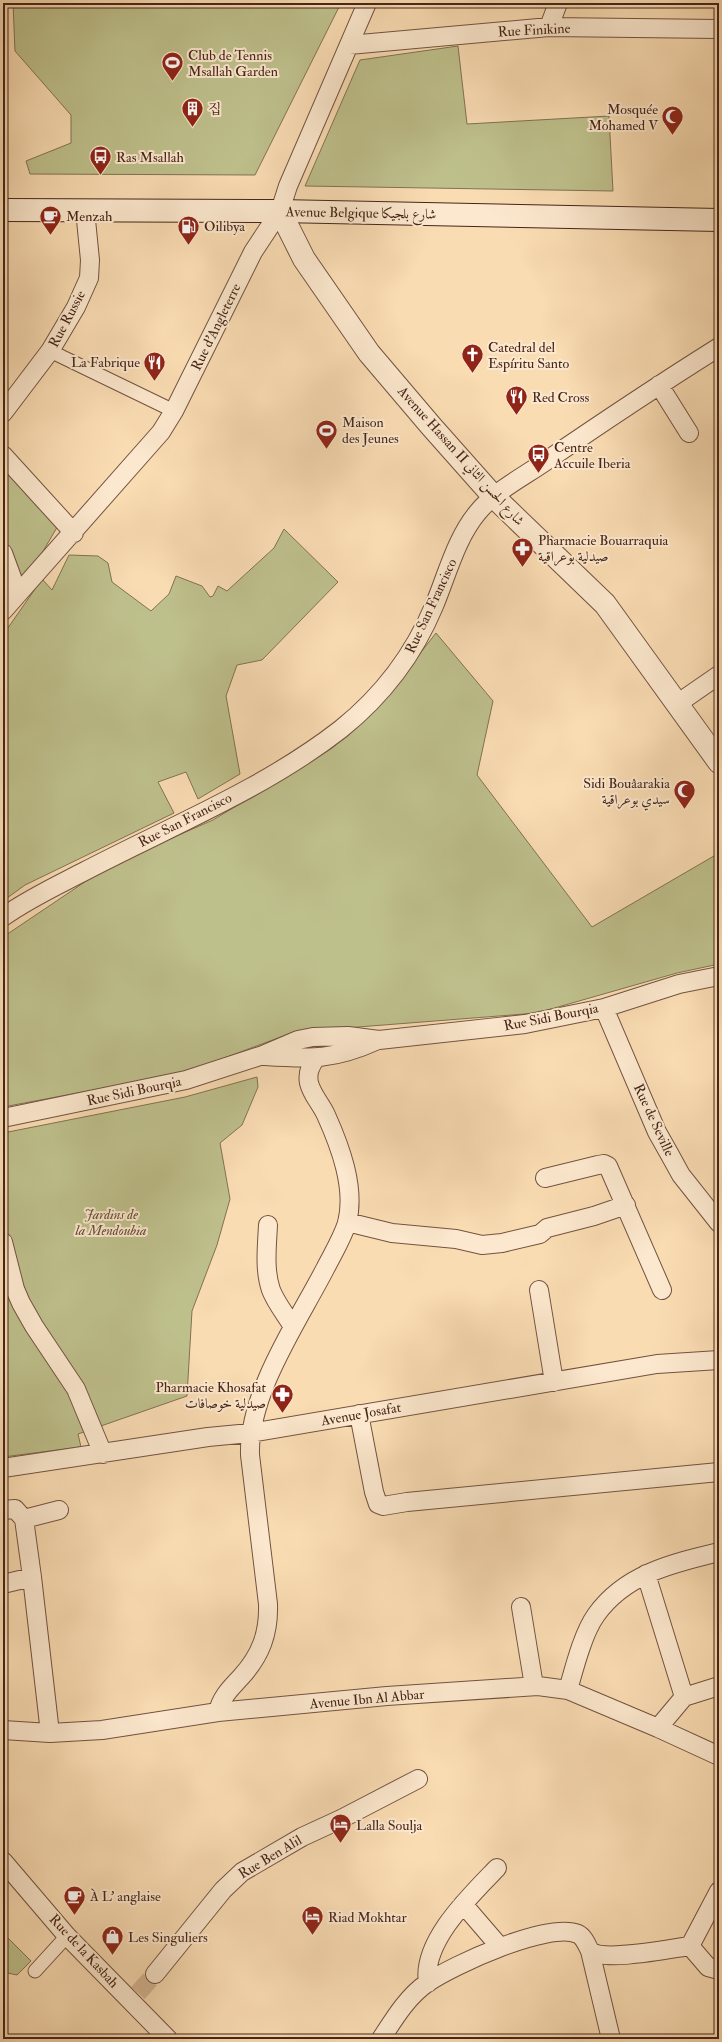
<svg xmlns="http://www.w3.org/2000/svg" width="722" height="2042" viewBox="0 0 722 2042" font-family="'IM FELL Double Pica',Amiri,'Noto Serif KR',serif">
<style>
.green{fill:#bec08c;stroke:#827252}
.lines{fill:none;stroke-linecap:round;stroke-linejoin:round}
.minor-tunnel{stroke:#d6b794;stroke-width:18;stroke-dasharray:18 9;stroke-linecap:butt}
.pedestrian-casing{stroke:#735340;stroke-width:15}
.minor-casing{stroke:#735340;stroke-width:20}
.tertiary-casing{stroke:#735340;stroke-width:24}
.secondary-casing{stroke:#462519;stroke-width:24}
.pedestrian{stroke:#fce8ce;stroke-width:13}
.minor{stroke:#fce8ce;stroke-width:18}
.tertiary{stroke:#fce8ce;stroke-width:22}
.secondary{stroke:#fce8ce;stroke-width:22}
.labels{text-anchor:middle;dominant-baseline:central;stroke-width:4;stroke-linejoin:round;paint-order:stroke}
.street-label{font-size:14px;fill:#462519;stroke:#fce8ce}
.poi-label{font-size:14px;fill:#462519;stroke:#fce8ce;text-anchor:start}
.park-label{font-size:14px;font-style:italic;fill:#644c36;stroke:#fce8ce}
</style>
<rect width="100%" height="100%" fill="#fadcb3"/>
<filter id="stains"><feTurbulence type="fractalNoise" baseFrequency=".005" numOctaves="4"/><feColorMatrix values="0 0 0 0 .2 0 0 0 0 .09 0 0 0 0 .02 0 0 0 .5 -.17"/></filter>
<radialGradient id="worn" r=".72"><stop offset=".6" stop-color="#630" stop-opacity="0"/><stop offset="1" stop-color="#630" stop-opacity=".3"/></radialGradient>
<path class="green" d="M 13,3 L 341,3 L 255,175 L 30,174 L 26,161 L 71,143 L 71,115 L 15,51 Z
M 458,46 L 467,124 L 609,116 L 613,191 L 305,186 L 360,60 Z
M 3,463 L 59,524 L 18,594 L 3,545 Z
M 284,529 L 338,582 L 262,660 L 237,665 L 226,696 L 240,774 L 198,799 L 186,772 L 158,782 L 174,813 L 25,885 L 3,901 L 3,635 L 42,579 L 52,590 L 69,555 L 98,556 L 108,563 L 112,582 L 151,611 L 169,594 L 176,576 L 202,586 L 210,597 L 213,596 L 218,586 L 227,591 L 274,548 Z
M 436,633 L 493,701 L 477,775 L 592,927 L 719,853 L 719,964 L 677,973 L 537,1013 L 294,1032 L 184,1073 L 3,1107 L 3,937 L 110,865 L 213,820 L 332,748 L 374,712 Z
M 257,1077 L 258,1087 L 242,1125 L 220,1143 L 230,1199 L 217,1245 L 192,1311 L 187,1396 L 78,1434 L 81,1447 L 3,1457 L 3,1133 L 185,1097 Z
M 6,1936 L 31,1961 L 17,1975 L 3,1972 L 3,1938 Z"/>
<g class="lines">
<path class="minor-tunnel" d="M 138,1993 L 155,1974"/>
<defs>
<path id="pedestrian" d="M 50,351 L 174,411
M 35,1971 L 67,1936"/>
<path id="minor" d="M 549,27 L 558,3
M 349,45 L 549,27 L 719,29
M 659,385 L 689,433
M 3,413 L 50,351 L 76,307 L 89,278 L 90,260 L 85,210
M 3,455 L 74,533
M 3,553 L 18,594
M 3,611 L 161,432 L 174,411 L 253,252 L 280,211 L 288,186 L 367,3
M 677,704 L 719,675
M 3,917 C 28,899 58,885 85,871 C 171,826 264,789 341,729 C 382,696 414,654 434,606 C 447,575 456,538 478,512 C 495,491 523,477 546,461 C 603,422 660,384 719,347
M 604,1008 L 657,1132 L 670,1155 L 681,1175 L 719,1223
M 265,1056 C 312,1059 334,1060 378,1040
M 3,1118 L 186,1080 L 263,1055 L 298,1040 L 313,1037 L 348,1036 L 379,1040 L 525,1024 L 604,1008 L 679,984 L 719,976
M 545,1178 L 598,1165 L 604,1164 L 608,1166 L 662,1290
M 347,1222 L 392,1233 L 456,1239 L 482,1245 L 502,1243 L 540,1234 L 547,1228 L 594,1216 L 626,1205
M 268,1225 C 267,1246 264,1270 271,1290 C 276,1303 286,1315 293,1327
M 3,1242 L 15,1289 L 21,1303 L 34,1326 L 76,1389 L 103,1454
M 539,1290 L 554,1382
M 359,1414 L 374,1492 L 378,1504 L 383,1506 L 407,1502 L 719,1472
M 3,1468 L 208,1437 L 250,1433 L 657,1364 L 719,1360
M 3,1510 L 15,1509 L 24,1519 L 32,1577 L 50,1733
M 24,1519 L 59,1510
M 646,1574 L 684,1697
M 3,1584 L 32,1577
M 521,1607 L 534,1686
M 568,1690 C 574,1669 583,1633 596,1615 C 625,1574 673,1563 719,1552
M 218,1712 C 221,1697 231,1688 241,1677 C 261,1655 269,1633 268,1604 L 250,1455 C 248,1394 297,1323 325,1269 C 332,1255 342,1239 347,1223 C 356,1188 340,1146 326,1115 C 321,1104 312,1095 309,1083 C 307,1073 310,1066 316,1058
M 658,1728 L 684,1697 L 719,1686
M 3,1730 L 50,1733 L 102,1730 L 218,1712 L 387,1696 L 538,1686 L 568,1690 L 658,1728 L 719,1756
M 3,1861 L 67,1936 L 168,2039
M 463,1904 L 500,1947
M 690,1946 L 719,1891
M 590,1951 L 611,2039
M 155,1974 L 223,1890 L 242,1872 L 302,1837 L 341,1819 L 418,1779
M 428,1983 C 421,1942 471,1895 497,1868
M 381,2039 C 394,2019 407,1997 427,1983 C 453,1965 549,1921 578,1934 C 584,1937 587,1945 590,1951 C 605,1962 669,1949 690,1946 L 708,1967 L 719,1970"/>
<path id="tertiary" d="M 280,211 L 304,259 L 369,353 L 431,426 L 494,497 L 605,604 L 719,762"/>
<path id="secondary" d="M 3,210 L 280,211 L 719,220"/>
</defs>
<use href="#pedestrian" class="pedestrian-casing"/>
<use href="#minor" class="minor-casing"/>
<use href="#tertiary" class="tertiary-casing"/>
<use href="#secondary" class="secondary-casing"/>
<use href="#pedestrian" class="pedestrian"/>
<use href="#minor" class="minor"/>
<use href="#tertiary" class="tertiary"/>
<use href="#secondary" class="secondary"/>
</g>
<defs>
<symbol id="stadium-pin" viewBox="-11 -11 22 30"><path d="M0 17L-7.5 6A9.5 9.5 0 1 1 7.5 6Z" fill="#8f2418" stroke="#fce8ce"/><path d="M0-5a6.5 5 0 1 0 0 10a6.5 5 0 1 0 0-10ZM-3.5-1.8h7v3.6h-7Z" fill="#fff"/></symbol>
<symbol id="building-pin" viewBox="-11 -11 22 30"><path d="M0 17L-7.5 6A9.5 9.5 0 1 1 7.5 6Z" fill="#8f2418" stroke="#fce8ce"/><path d="M-4-6H4V6H1V3H-1V6H-4ZM-2.5-4.3h1.7v1.8h-1.7ZM.8-4.3h1.7v1.8H.8ZM-2.5-1h1.7V.8h-1.7ZM.8-1h1.7V.8H.8Z" fill="#fff"/></symbol>
<symbol id="mosque-pin" viewBox="-11 -11 22 30"><path d="M0 17L-7.5 6A9.5 9.5 0 1 1 7.5 6Z" fill="#8f2418" stroke="#fce8ce"/><path d="M3.5-4.9A6 6 0 1 0 3.5 4.9A5 5 0 1 1 3.5-4.9Z" fill="#fff"/></symbol>
<symbol id="bus-pin" viewBox="-11 -11 22 30"><path d="M0 17L-7.5 6A9.5 9.5 0 1 1 7.5 6Z" fill="#8f2418" stroke="#fce8ce"/><path d="M-5-6H5V4H4V6H2V4H-2V6H-4V4H-5ZM-3.5-4V0h7V-4ZM-3.5 1.2v1.5H-2V1.2ZM2 1.2v1.5H3.5V1.2Z" fill="#fff"/></symbol>
<symbol id="cafe-pin" viewBox="-11 -11 22 30"><path d="M0 17L-7.5 6A9.5 9.5 0 1 1 7.5 6Z" fill="#8f2418" stroke="#fce8ce"/><path d="M-5.5-4.5H6V0H3Q3 3.5 0 3.5H-2.5Q-5.5 3.5-5.5 0ZM3-3.2v2h1.7v-2ZM-6 4.5H4V6H-6Z" fill="#fff"/></symbol>
<symbol id="fuel-pin" viewBox="-11 -11 22 30"><path d="M0 17L-7.5 6A9.5 9.5 0 1 1 7.5 6Z" fill="#8f2418" stroke="#fce8ce"/><path d="M-5.5-6h7V0h2V4h1.3V-2.5L3-4.5l.8-.8L6-3V5H2.5V1h-1V6h-7ZM-4.2-4.7v3.2H.2V-4.7Z" fill="#fff"/></symbol>
<symbol id="church-pin" viewBox="-11 -11 22 30"><path d="M0 17L-7.5 6A9.5 9.5 0 1 1 7.5 6Z" fill="#8f2418" stroke="#fce8ce"/><path d="M-1.2-6h2.4v3.5h3.3v2.4h-3.3V6h-2.4V-.1h-3.3v-2.4h3.3Z" fill="#fff"/></symbol>
<symbol id="restaurant-pin" viewBox="-11 -11 22 30"><path d="M0 17L-7.5 6A9.5 9.5 0 1 1 7.5 6Z" fill="#8f2418" stroke="#fce8ce"/><path d="M-5-6h1v4h1v-4h1v4h1v-4h1v5L-1.5 .5V6h-2V.5L-5-1ZM5-6V6H3V1.5H1.5Q1.5-4 5-6Z" fill="#fff"/></symbol>
<symbol id="pharmacy-pin" viewBox="-11 -11 22 30"><path d="M0 17L-7.5 6A9.5 9.5 0 1 1 7.5 6Z" fill="#8f2418" stroke="#fce8ce"/><path d="M-2-6h4v4h4v4h-4v4h-4v-4h-4v-4h4Z" fill="#fff"/></symbol>
<symbol id="hotel-pin" viewBox="-11 -11 22 30"><path d="M0 17L-7.5 6A9.5 9.5 0 1 1 7.5 6Z" fill="#8f2418" stroke="#fce8ce"/><path d="M-6-4.5h1.5V1H6V5H4.5V3h-9V5H-6ZM-4 0a1.8 1.8 0 1 1 3.6 0ZM.5 0V-2.5h3Q6-2.5 6 0Z" fill="#fff"/></symbol>
<symbol id="shop-pin" viewBox="-11 -11 22 30"><path d="M0 17L-7.5 6A9.5 9.5 0 1 1 7.5 6Z" fill="#8f2418" stroke="#fce8ce"/><path d="M-5-2.5h2.3a2.7 3.5 0 0 1 5.4 0H5L5.5 6h-11ZM-1.5-2.5h3a1.5 2.3 0 0 0-3 0Z" fill="#fff"/></symbol>
</defs>
<g fill-rule="evenodd">
<use href="#stadium-pin" x="160" y="50" width="25" height="34"/>
<use href="#building-pin" x="180" y="96" width="25" height="34"/>
<use href="#mosque-pin" x="660" y="104" width="25" height="34"/>
<use href="#bus-pin" x="88" y="144" width="25" height="34"/>
<use href="#cafe-pin" x="38" y="204" width="25" height="34"/>
<use href="#fuel-pin" x="176" y="214" width="25" height="34"/>
<use href="#church-pin" x="460" y="342" width="25" height="34"/>
<use href="#restaurant-pin" x="142" y="350" width="25" height="34"/>
<use href="#restaurant-pin" x="504" y="384" width="25" height="34"/>
<use href="#stadium-pin" x="314" y="418" width="25" height="34"/>
<use href="#bus-pin" x="526" y="442" width="25" height="34"/>
<use href="#pharmacy-pin" x="510" y="536" width="25" height="34"/>
<use href="#mosque-pin" x="672" y="778" width="25" height="34"/>
<use href="#pharmacy-pin" x="270" y="1382" width="25" height="34"/>
<use href="#hotel-pin" x="328" y="1812" width="25" height="34"/>
<use href="#cafe-pin" x="62" y="1884" width="25" height="34"/>
<use href="#hotel-pin" x="300" y="1904" width="25" height="34"/>
<use href="#shop-pin" x="100" y="1924" width="25" height="34"/>
</g>
<g class="labels">
<g class="street-label">
<text transform="translate(534 30) rotate(-3)">Rue Finikine</text>
<text transform="translate(361 213) rotate(1)">Avenue Belgique شارع بلجيكا</text>
<text transform="translate(67 319) rotate(-62)">Rue Russie</text>
<text transform="translate(216 327) rotate(-64)">Rue d'Angleterre</text>
<text transform="translate(461 456) rotate(48)">Avenue Hassan II شارع الحسن الثاني</text>
<text transform="translate(431 606) rotate(-65)">Rue San Francisco</text>
<text transform="translate(185 820) rotate(-27)">Rue San Francisco</text>
<text transform="translate(551 1017) rotate(-11)">Rue Sidi Bourqia</text>
<text transform="translate(134 1091) rotate(-12)">Rue Sidi Bourqia</text>
<text transform="translate(654 1120) rotate(65)">Rue de Seville</text>
<text transform="translate(361 1414) rotate(-10)">Avenue Josafat</text>
<text transform="translate(367 1699) rotate(-5)">Avenue Ibn Al Abbar</text>
<text transform="translate(270 1857) rotate(-31)">Rue Ben Alil</text>
<text transform="translate(84 1951) rotate(47)">Rue de la Kasbah</text>
</g>
<g class="poi-label">
<text x="188" y="55">Club de Tennis<tspan x="188" dy="16">Msallah Garden</tspan></text>
<text x="208" y="109">집</text>
<text x="658" y="109" text-anchor="end">Mosquée<tspan x="658" dy="16">Mohamed V</tspan></text>
<text x="116" y="157">Ras Msallah</text>
<text x="66" y="216">Menzah</text>
<text x="204" y="226">Oilibya</text>
<text x="488" y="347">Catedral del<tspan x="488" dy="16">Espíritu Santo</tspan></text>
<text x="140" y="362" text-anchor="end">La Fabrique</text>
<text x="532" y="397">Red Cross</text>
<text x="342" y="422">Maison<tspan x="342" dy="16">des Jeunes</tspan></text>
<text x="554" y="447">Centre<tspan x="554" dy="16">Accuile Iberia</tspan></text>
<text x="538" y="540">Pharmacie Bouarraquia<tspan x="538" dy="16">صيدلية بوعراقية</tspan></text>
<text x="670" y="783" text-anchor="end">Sidi Bouâarakia<tspan x="670" dy="16">سيدي بوعراقية</tspan></text>
<text x="266" y="1387" text-anchor="end">Pharmacie Khosafat<tspan x="266" dy="16">صيدلية خوصافات</tspan></text>
<text x="356" y="1825">Lalla Soulja</text>
<text x="90" y="1896">À L' anglaise</text>
<text x="328" y="1917">Riad Mokhtar</text>
<text x="128" y="1937">Les Singuliers</text>
</g>
<g class="park-label">
<text x="111" y="1214">Jardins de<tspan x="111" dy="16">la Mendoubia</tspan></text>
</g>
</g>
<rect width="722" height="2042" fill="none" stroke="#fadcb3" stroke-width="16"/>
<rect x="4" y="4" width="714" height="2034" fill="none" stroke="#462519" stroke-width="2"/>
<rect x="8" y="8" width="706" height="2026" fill="none" stroke="#462519"/>
<rect width="100%" height="100%" filter="url(#stains)"/>
<rect width="100%" height="100%" fill="url(#worn)"/>
</svg>
